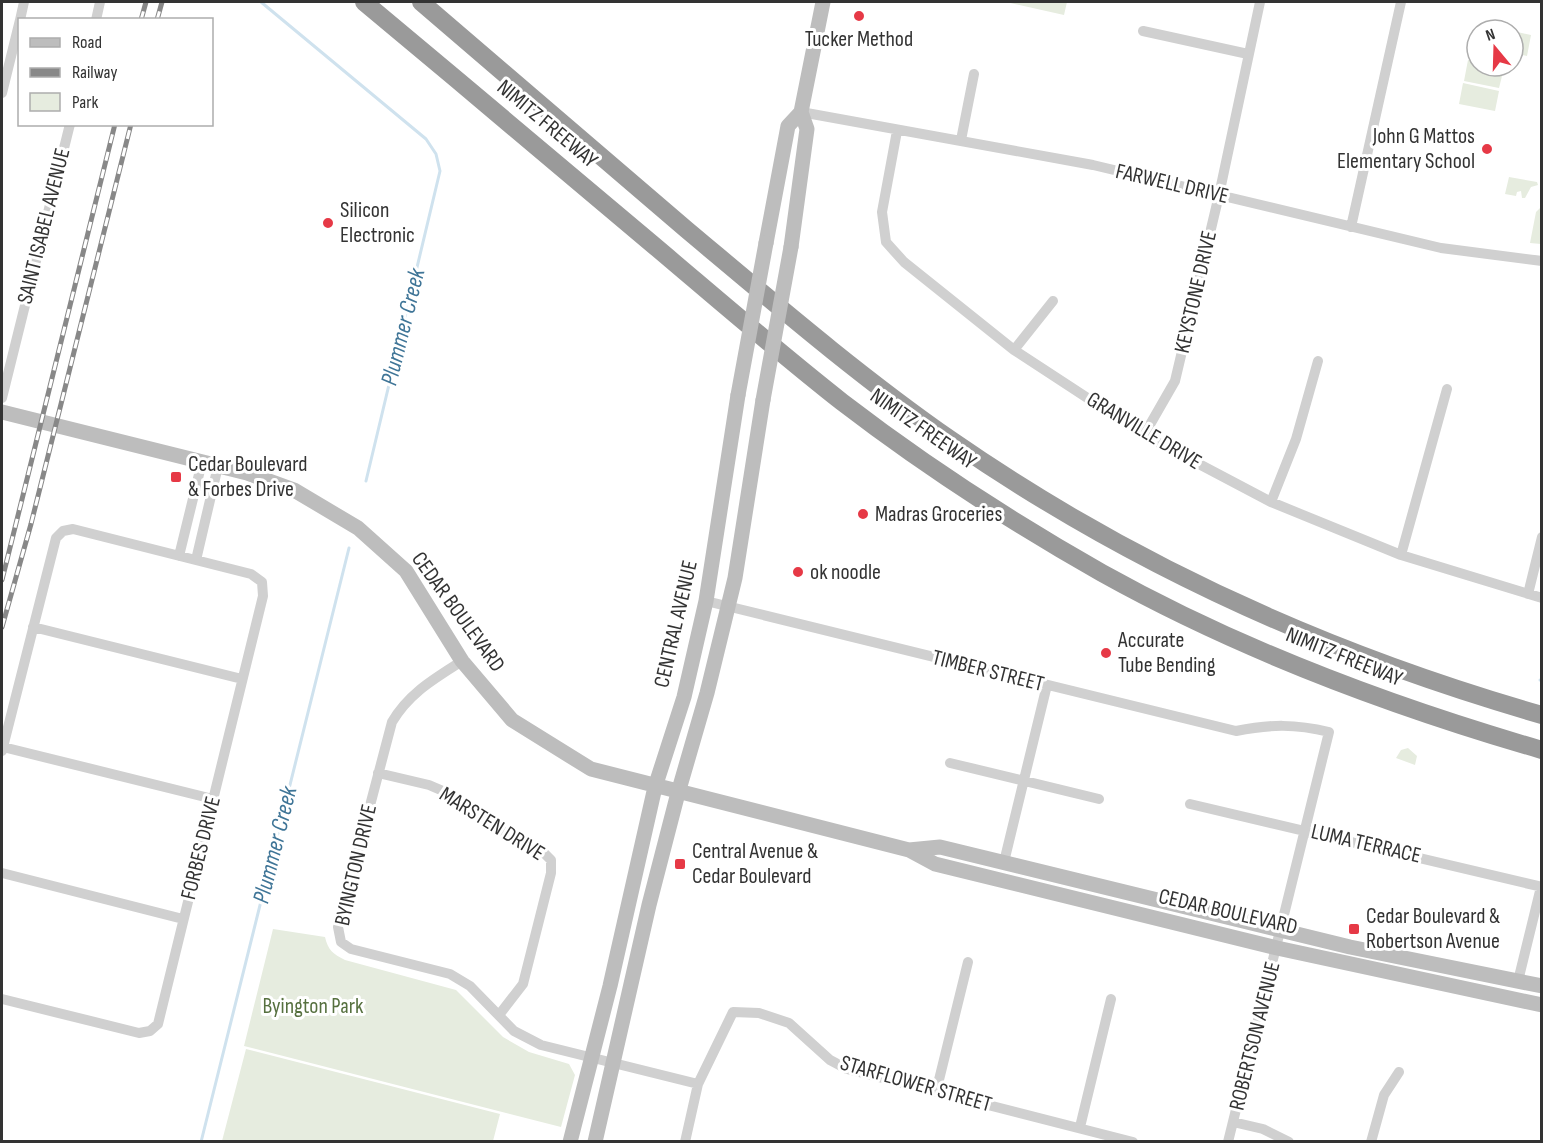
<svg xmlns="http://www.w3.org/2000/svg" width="1543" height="1143" viewBox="0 0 1543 1143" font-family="'Sofia Sans Condensed',sans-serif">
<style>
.green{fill:#e6ecdf}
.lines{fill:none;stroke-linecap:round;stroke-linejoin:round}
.stream{stroke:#cfe2ee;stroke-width:3}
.street{stroke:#d0d0d0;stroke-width:10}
.secondary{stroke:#bdbdbd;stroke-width:15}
.highway{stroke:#9a9a9a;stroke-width:18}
.rail-casing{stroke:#888;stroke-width:5}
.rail{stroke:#fff;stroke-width:3;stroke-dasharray:9;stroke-linecap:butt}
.secondary-bridge{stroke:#bdbdbd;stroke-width:15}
.poi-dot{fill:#e63946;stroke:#fff;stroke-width:2}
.labels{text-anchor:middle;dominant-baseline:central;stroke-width:6;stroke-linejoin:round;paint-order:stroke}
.poi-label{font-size:22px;fill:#333;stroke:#fff;text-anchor:start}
.street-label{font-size:22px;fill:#333;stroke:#fff}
.park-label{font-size:22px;fill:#56703f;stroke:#fff}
.water-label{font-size:24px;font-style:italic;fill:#3f7597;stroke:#fff}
</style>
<rect width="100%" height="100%" fill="#fff"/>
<path class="green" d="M 1006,2 L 1067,2 L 1064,15 Z
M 1513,31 L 1531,35 L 1527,56 L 1513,53 Z
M 1468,60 L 1477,62 L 1477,66 L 1504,68 L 1499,88 L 1464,81 Z
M 1463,83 L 1499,91 L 1495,111 L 1459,104 Z
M 1509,177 L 1537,182 L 1538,185 L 1531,187 L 1525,198 L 1522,198 L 1521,191 L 1517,192 L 1516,196 L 1505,194 Z
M 1541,207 L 1541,244 L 1530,243 L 1536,212 Z
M 1408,748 L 1417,756 L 1415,765 L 1396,758 L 1401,750 Z
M 273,929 L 325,937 C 328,950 333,954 345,960 L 456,990 L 503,1037 L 529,1052 L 569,1064 L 575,1075 L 561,1127 L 244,1046 Z
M 246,1049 L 500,1114 L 493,1141 L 222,1141 Z"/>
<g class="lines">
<path class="stream" d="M 261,2 L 426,139 L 436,154 L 440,171 L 366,481
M 1540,680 L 1542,680
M 201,1142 L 349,548"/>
<path class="street" d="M 20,20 L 24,2
M 96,20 L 100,2
M 1143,31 L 1248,54
M 2,93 L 20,20
M 801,112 L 1093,165 L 1441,248 L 1542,261
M 897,131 L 882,212 L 886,242 L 904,262 L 1014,350 L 1144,435 L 1271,502 L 1401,555 L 1542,598
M 961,140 L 974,74
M 1351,227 L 1401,2
M 1014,350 L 1053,301
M 2,398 L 70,124
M 1144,435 L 1175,381 L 1219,195 L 1260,2
M 1271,502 L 1296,439 L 1318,361
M 1401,555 L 1447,389
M 179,556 L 202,462
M 196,560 L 218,466
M 1528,594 L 1542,537
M 706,601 L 1236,731 C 1270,724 1296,724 1329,732 L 1228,1142
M 33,627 L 242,679
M 462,661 C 434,679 409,693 392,722 L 338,927 L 341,942 L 351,949 L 450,974 L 470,986 L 514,1031 L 541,1045 L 698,1084
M 3,747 L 213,799
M 2,751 L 56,538 L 63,531 L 73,529 L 251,574 L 262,582 L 263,596 L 158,1024 L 150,1031 L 139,1033 L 2,999
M 950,763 L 1099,799
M 378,773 L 429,785 L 450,794 L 491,825 L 541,850 L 551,860 L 551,873 L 523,984 L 499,1015
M 1190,804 L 1542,887
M 1004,862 L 1047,685
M 2,873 L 183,919
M 1518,981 L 1541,887
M 936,1092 L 968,962
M 1233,1122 L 1263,1129 L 1289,1142
M 1080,1127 L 1111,999
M 685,1142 L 698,1084 L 733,1012 L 759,1013 L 789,1023 L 830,1060 L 847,1069 L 1133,1142
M 1371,1142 L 1384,1095 L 1399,1072"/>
<path class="secondary" d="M 766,243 L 788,126 L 801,112
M 791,247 L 807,129 L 801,112 L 823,2
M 2,412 L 247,473 L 294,490 L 358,528 L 406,571 L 462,661 L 512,720 L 591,769 L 909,850 L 935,864 L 1277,948 L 1542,1005
M 909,850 L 940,847 L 1350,947 L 1542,986
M 570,1142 L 610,986 L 655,787 L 684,697 L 706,601 L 738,395
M 595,1142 L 649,905 L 678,793 L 707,693 L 735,578 L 763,400"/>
<path class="highway" d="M 364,2 C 460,82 556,163 651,243 C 715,297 777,351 842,402 C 924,465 1012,522 1102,573 C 1240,650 1390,706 1542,750
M 421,2 C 510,78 599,154 687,230 C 773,302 859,376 951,440 C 1130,564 1332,655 1542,715"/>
<defs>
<path id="rail" d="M 141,20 L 146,2
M 157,20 L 162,2
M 2,580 L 115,124
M 2,627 L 31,524 L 131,124"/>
</defs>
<use href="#rail" class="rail-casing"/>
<use href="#rail" class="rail"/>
<path class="secondary-bridge" d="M 738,395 L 766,243
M 763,400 L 791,247"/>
</g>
<g class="poi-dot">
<circle cx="859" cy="16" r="6"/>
<circle cx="1487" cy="149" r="6"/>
<circle cx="328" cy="223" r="6"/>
<rect x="170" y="471" width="12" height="12" rx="3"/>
<circle cx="863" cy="514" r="6"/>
<circle cx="798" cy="572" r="6"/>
<circle cx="1106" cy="653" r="6"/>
<rect x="674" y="858" width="12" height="12" rx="3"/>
<rect x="1348" y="923" width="12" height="12" rx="3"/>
</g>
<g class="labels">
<g class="poi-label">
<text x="859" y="39" text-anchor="middle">Tucker Method</text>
<text x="1475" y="136" text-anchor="end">John G Mattos<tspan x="1475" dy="25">Elementary School</tspan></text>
<text x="340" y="210">Silicon<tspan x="340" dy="25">Electronic</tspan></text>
<text x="188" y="464">Cedar Boulevard<tspan x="188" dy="25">&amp; Forbes Drive</tspan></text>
<text x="875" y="514">Madras Groceries</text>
<text x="810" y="572">ok noodle</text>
<text x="1118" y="640">Accurate<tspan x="1118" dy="25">Tube Bending</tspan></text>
<text x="692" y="851">Central Avenue &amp;<tspan x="692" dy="25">Cedar Boulevard</tspan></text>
<text x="1366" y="916">Cedar Boulevard &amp;<tspan x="1366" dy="25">Robertson Avenue</tspan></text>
</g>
<g class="street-label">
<text transform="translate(547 124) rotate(40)">NIMITZ FREEWAY</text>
<text transform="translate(1172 184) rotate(13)">FARWELL DRIVE</text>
<text transform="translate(44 226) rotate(-76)">SAINT ISABEL AVENUE</text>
<text transform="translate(1196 292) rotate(-77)">KEYSTONE DRIVE</text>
<text transform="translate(923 429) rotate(35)">NIMITZ FREEWAY</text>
<text transform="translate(1144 431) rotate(31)">GRANVILLE DRIVE</text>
<text transform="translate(458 612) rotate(54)">CEDAR BOULEVARD</text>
<text transform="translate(676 624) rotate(-77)">CENTRAL AVENUE</text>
<text transform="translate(1344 657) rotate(22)">NIMITZ FREEWAY</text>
<text transform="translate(988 671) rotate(14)">TIMBER STREET</text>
<text transform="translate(492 824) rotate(32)">MARSTEN DRIVE</text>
<text transform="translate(1366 844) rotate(13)">LUMA TERRACE</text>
<text transform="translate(201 848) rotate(-76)">FORBES DRIVE</text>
<text transform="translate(356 865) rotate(-77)">BYINGTON DRIVE</text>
<text transform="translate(1228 912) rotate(13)">CEDAR BOULEVARD</text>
<text transform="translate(1255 1036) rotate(-76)">ROBERTSON AVENUE</text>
<text transform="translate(916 1084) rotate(16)">STARFLOWER STREET</text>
</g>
<g class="park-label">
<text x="313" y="1006">Byington Park</text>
</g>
<g class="water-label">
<text transform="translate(403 327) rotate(-76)">Plummer Creek</text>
<text transform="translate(275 845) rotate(-76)">Plummer Creek</text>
</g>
</g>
<rect width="1543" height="1143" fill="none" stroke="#333333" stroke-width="6"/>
<rect x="18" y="18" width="195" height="108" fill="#ffffff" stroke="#adadad" stroke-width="1.5"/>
<rect x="30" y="38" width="30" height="9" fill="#bdbdbd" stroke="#adadad" stroke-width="1.5"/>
<text x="72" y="48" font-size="18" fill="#333333">Road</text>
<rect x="30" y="68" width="30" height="9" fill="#888888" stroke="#adadad" stroke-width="1.5"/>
<text x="72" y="78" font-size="18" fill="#333333">Railway</text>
<rect x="30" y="93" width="30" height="18" fill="#e6ecdf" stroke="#adadad" stroke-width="1.5"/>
<text x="72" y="108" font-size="18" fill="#333333">Park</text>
<g transform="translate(1495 48) rotate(341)"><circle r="28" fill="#ffffff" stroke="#adadad" stroke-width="1.5"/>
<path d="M0-4.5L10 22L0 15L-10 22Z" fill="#e63946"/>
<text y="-9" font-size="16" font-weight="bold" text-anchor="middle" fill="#333333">N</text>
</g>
</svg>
